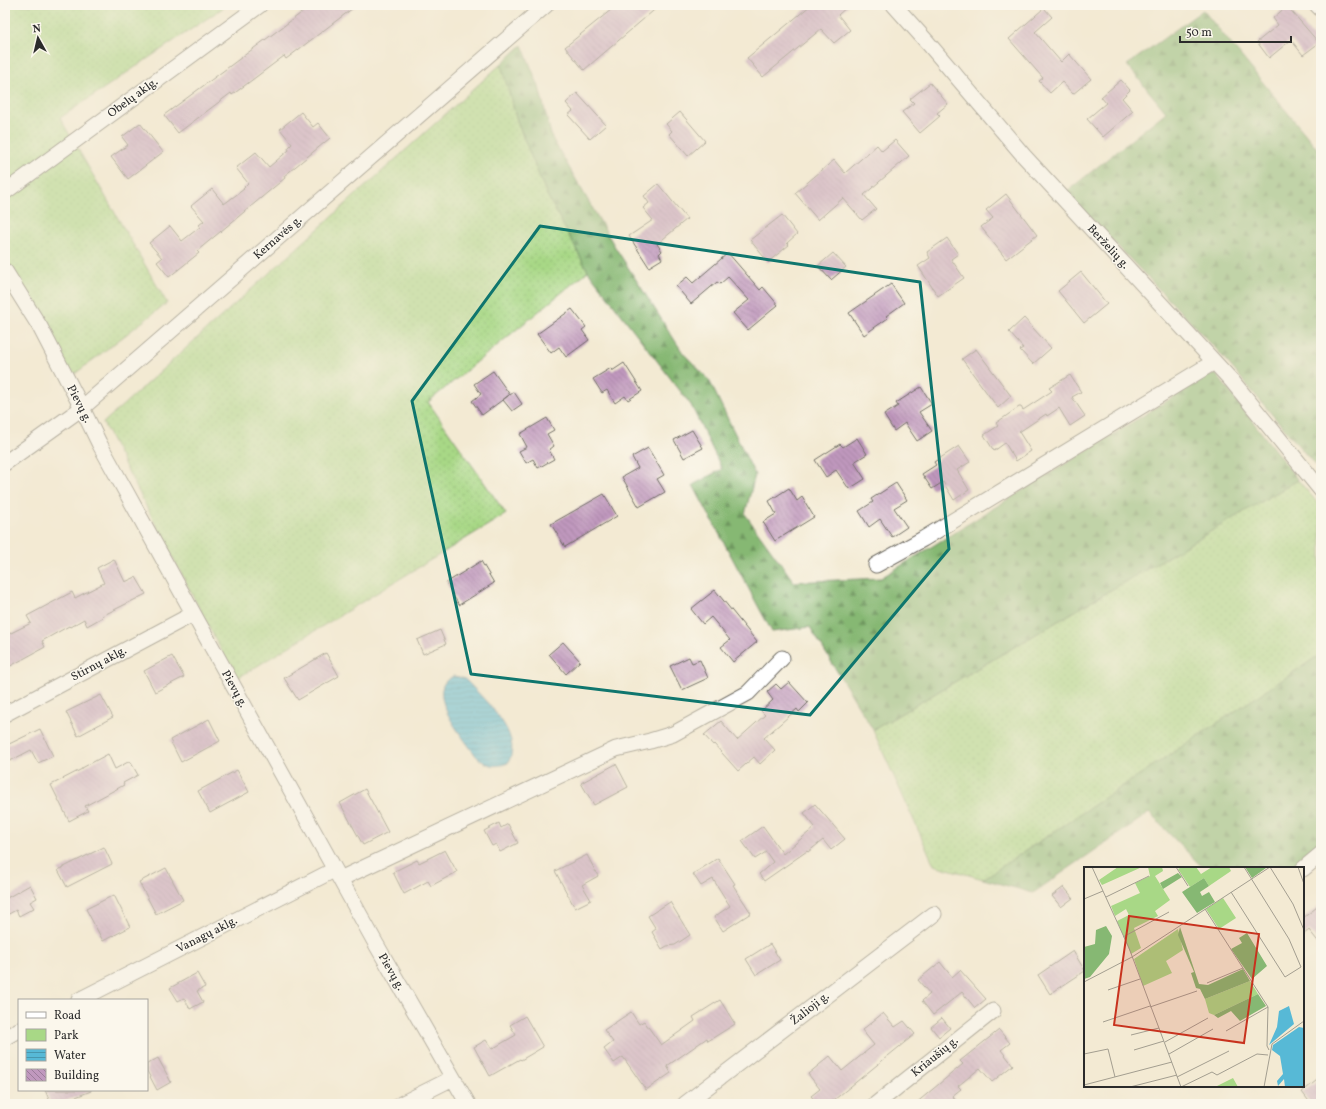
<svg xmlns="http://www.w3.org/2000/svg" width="1326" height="1109" viewBox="0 0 1326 1109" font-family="Vollkorn,serif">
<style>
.green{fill:url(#green-dots);stroke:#6a8258}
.forest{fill:url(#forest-firs);stroke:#58724f}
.water{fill:url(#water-rules);stroke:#417280}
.building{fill:url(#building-back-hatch)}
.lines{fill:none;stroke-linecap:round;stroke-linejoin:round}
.street-casing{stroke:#716e66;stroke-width:17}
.street{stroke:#fff;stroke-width:15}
.marked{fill:none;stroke:#0f766e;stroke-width:3;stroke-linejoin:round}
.labels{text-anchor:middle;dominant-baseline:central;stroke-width:3;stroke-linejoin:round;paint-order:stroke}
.street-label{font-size:12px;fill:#2b2b2b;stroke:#fbf7ec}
.inset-road{fill:none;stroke:#a39e90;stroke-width:1}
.view{fill:#c8321e;fill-opacity:0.15;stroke:#c8321e;stroke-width:2}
.inset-edge{fill:none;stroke:#2b2b2b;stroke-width:2}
</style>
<defs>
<pattern id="green-dots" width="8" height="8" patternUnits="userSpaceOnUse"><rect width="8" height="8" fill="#a8d886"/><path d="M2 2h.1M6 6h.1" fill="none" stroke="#91ba74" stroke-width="1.8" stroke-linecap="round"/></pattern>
<pattern id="forest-firs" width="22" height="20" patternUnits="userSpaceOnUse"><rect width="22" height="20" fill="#86b873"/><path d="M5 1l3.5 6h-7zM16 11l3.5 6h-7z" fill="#6e965f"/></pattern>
<pattern id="water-rules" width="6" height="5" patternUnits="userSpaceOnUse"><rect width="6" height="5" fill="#57b9d6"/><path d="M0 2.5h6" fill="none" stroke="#4897ae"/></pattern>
<pattern id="building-back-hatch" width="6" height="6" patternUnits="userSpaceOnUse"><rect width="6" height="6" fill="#c098be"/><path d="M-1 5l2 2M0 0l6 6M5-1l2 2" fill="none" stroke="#9c7c9b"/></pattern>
</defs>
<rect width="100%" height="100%" fill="#fbf7ec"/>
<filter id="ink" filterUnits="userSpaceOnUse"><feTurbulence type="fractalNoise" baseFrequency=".025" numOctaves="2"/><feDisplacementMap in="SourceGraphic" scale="8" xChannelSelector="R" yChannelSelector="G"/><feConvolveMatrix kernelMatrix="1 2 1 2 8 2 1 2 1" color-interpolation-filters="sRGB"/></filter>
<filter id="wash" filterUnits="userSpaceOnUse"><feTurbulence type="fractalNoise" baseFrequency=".012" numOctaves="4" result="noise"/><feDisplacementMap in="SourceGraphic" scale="16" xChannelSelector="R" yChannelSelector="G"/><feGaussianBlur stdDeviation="0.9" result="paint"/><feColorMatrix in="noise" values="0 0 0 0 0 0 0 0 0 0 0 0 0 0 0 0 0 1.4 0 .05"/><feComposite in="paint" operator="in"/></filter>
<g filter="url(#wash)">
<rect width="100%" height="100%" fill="#f3ead3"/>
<path class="green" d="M 5,5 L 227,5 L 60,118 L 167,303 L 72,376 L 40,317 L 5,260 Z
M 501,64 L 518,124 L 547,195 L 588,271 L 428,402 L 506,514 L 236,679 L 103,423 Z
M 1298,480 L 1321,507 L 1321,654 L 983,879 L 934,865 L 873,730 Z"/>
<path class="forest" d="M 1203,10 L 1321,153 L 1321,460 L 1315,465 L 1217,350 L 1066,192 L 1166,112 L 1127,65 Z
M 522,45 L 539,87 L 552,138 L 615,247 L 683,353 L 709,380 L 755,475 L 745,514 L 794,582 L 881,578 L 1207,376 L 1216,374 L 1298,480 L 873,730 L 810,627 L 772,632 L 693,485 L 722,469 L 691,405 L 588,271 L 547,195 L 518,124 L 501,64 Z
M 1321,654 L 1321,841 L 1291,868 L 1203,868 L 1149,813 L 1033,893 L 983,879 Z"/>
<path class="water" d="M 453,676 L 459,677 L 465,679 C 483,699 525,734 508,763 C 495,768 486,766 476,756 C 465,740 431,701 445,682 C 447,679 451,678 453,676 Z"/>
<g id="blocks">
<path class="building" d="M 312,5 L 357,5 L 286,59 L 284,56 L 232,95 L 231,93 L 178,133 L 164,115 Z
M 617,5 L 660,5 L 584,70 L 565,47 Z
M 811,5 L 849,5 L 838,15 L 850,30 L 834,43 L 821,29 L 763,77 L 747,58 Z
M 1287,6 L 1319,43 L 1303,55 L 1291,40 L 1269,58 L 1257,42 L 1278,25 L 1273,18 Z
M 1044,8 L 1052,17 L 1035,32 L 1061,62 L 1069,54 L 1091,79 L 1073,94 L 1062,82 L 1050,93 L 1039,81 L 1043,78 L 1009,39 Z
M 1121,80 L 1130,90 L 1122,98 L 1133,111 L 1103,137 L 1087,119 L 1106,103 L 1101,97 Z
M 930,83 L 948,104 L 937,113 L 940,116 L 920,133 L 902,112 L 914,103 L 910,99 Z
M 577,93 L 606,125 L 590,139 L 568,115 L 573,111 L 566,103 Z
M 301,112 L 313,127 L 318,123 L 330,138 L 284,176 L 285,178 L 197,251 L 199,253 L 169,277 L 157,262 L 162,258 L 149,243 L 170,226 L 182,241 L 200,227 L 199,225 L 204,221 L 191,206 L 212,189 L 224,204 L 244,189 L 243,188 L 248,183 L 236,168 L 256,152 L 269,167 L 289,150 L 288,148 L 292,144 L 280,129 Z
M 680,112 L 705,141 L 688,156 L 669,134 L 672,131 L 666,124 Z
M 140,123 L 163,152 L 128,179 L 111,157 L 128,145 L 122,137 Z
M 895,140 L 909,156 L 864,195 L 876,209 L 862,220 L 843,198 L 818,220 L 795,193 L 834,160 L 845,173 L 877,145 L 882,151 Z
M 658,184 L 687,219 L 657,244 L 662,251 L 659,254 L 662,259 L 649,267 L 629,236 L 653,220 L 643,208 L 649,203 L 644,196 Z
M 1006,194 L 1037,235 L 1006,259 L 981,227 L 993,218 L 986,210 Z
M 782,215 L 797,234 L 787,243 L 789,245 L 768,262 L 750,240 Z
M 947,238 L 958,254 L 951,259 L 964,278 L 938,296 L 918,266 L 930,258 L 927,252 Z
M 728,253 L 760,290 L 763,287 L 778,305 L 748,330 L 733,313 L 749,300 L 728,277 L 720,284 L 717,282 L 691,304 L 676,286 L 687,277 L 693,283 Z
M 833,253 L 846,267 L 831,280 L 818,266 Z
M 1081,272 L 1107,304 L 1084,323 L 1058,291 Z
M 891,284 L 904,303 L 886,316 L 888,318 L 864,335 L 849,313 Z
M 572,309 L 586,327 L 582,330 L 589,340 L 566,357 L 559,347 L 551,353 L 537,334 Z
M 1024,318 L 1051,348 L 1033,364 L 1020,350 L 1023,348 L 1009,332 Z
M 976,349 L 1011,396 L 998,408 L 962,359 Z
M 624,363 L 642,391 L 628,400 L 625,396 L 615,403 L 607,390 L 602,393 L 593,379 L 611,368 L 612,371 Z
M 493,371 L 510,395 L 514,392 L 522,404 L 512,411 L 503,400 L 509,395 L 482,415 L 472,401 L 481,394 L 474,384 Z
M 1070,375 L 1081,392 L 1072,397 L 1085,416 L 1070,426 L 1059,408 L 1047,416 L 1046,414 L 1019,432 L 1031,451 L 1016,461 L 1005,443 L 994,451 L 984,435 L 998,426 L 996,423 L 1019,407 L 1021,407 L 1023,410 L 1052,391 L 1049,388 Z
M 921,387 L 932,404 L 919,412 L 932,431 L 917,441 L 905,423 L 894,431 L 884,415 L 898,406 L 896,403 Z
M 547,418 L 554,430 L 547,434 L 554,446 L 549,450 L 554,459 L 538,468 L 533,459 L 526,463 L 519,451 L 527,447 L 520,434 Z
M 692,430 L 703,448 L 684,458 L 674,440 Z
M 857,438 L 867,454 L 854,462 L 865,479 L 849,489 L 836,470 L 826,477 L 815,460 L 840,444 L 843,447 Z
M 959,446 L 970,462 L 957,470 L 969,490 L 954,500 L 943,482 L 932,489 L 922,474 L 936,465 L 934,462 Z
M 648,448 L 664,475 L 657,479 L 665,492 L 639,507 L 622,477 L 638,468 L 632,457 Z
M 896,483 L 907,500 L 894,508 L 907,527 L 892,537 L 880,519 L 869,527 L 859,511 L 873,502 L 871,499 Z
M 789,488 L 797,501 L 802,497 L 814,517 L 775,541 L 763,522 L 776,514 L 769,501 Z
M 604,494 L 617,516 L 565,547 L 551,524 Z
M 114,559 L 125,582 L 136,577 L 146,594 L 102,616 L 103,617 L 87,626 L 84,619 L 70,627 L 69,626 L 42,641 L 45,647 L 5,669 L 5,636 L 31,623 L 27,616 L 72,592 L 75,598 L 104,583 L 97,568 Z
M 481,561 L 494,583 L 459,605 L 446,583 Z
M 715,590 L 757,642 L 733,662 L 721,647 L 730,640 L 711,617 L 703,624 L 691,609 Z
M 440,630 L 446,644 L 423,654 L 417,640 Z
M 563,642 L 580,661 L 566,674 L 549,654 Z
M 326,653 L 339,676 L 298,700 L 284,678 Z
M 172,656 L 184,677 L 155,692 L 144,671 Z
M 689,657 L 692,663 L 700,660 L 708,678 L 682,690 L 670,666 Z
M 789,682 L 808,703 L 799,712 L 797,709 L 764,738 L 775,750 L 760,764 L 754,757 L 738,771 L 714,744 L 713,745 L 704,735 L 721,721 L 737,740 L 765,715 L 761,711 L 773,700 L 767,692 L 776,684 L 781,689 Z
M 101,695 L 113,717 L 78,736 L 66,712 Z
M 209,719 L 220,741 L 181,762 L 170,740 Z
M 40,729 L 53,756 L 38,763 L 31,750 L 10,761 L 5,751 L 5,746 Z
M 108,754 L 115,769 L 130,761 L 138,775 L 123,783 L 124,785 L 85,806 L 88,811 L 69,821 L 51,785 L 82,769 L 82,768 Z
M 616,764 L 628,787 L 594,805 L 581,783 Z
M 237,770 L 249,792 L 210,813 L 198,791 Z
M 365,789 L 388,832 L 363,845 L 340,803 Z
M 815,804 L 845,839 L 831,850 L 823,840 L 808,852 L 807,851 L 764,881 L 759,874 L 773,862 L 766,852 L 755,859 L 742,841 L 763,826 L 783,854 L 815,827 L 804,813 Z
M 499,823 L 501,828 L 508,824 L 518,843 L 500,852 L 496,844 L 492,846 L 484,831 Z
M 104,847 L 112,864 L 67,887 L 58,870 Z
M 445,850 L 457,872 L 431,886 L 428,881 L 404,894 L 393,872 L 417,860 L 419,863 Z
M 587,855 L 598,876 L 582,885 L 591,900 L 575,908 L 555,871 Z
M 718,858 L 735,884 L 733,885 L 751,913 L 723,931 L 714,917 L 730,906 L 713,879 L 701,886 L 693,874 Z
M 166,868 L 183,900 L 156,914 L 139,882 Z
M 30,885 L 37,898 L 30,902 L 34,908 L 19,916 L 16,910 L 5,916 L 5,899 Z
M 1064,887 L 1073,898 L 1061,907 L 1052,896 Z
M 114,895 L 130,927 L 103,941 L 86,909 Z
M 670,902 L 690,935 L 675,945 L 667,946 L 662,949 L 652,932 L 656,929 L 648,916 Z
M 1321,904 L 1321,945 L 1309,930 L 1303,935 L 1303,918 Z
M 770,944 L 780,960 L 756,975 L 746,959 Z
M 1073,951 L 1085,971 L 1050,994 L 1038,975 Z
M 940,962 L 952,977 L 960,970 L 986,999 L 975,1008 L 962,992 L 933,1015 L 922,1001 L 930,994 L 918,980 Z
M 197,973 L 205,987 L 197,991 L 203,1002 L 190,1009 L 184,998 L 178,1001 L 170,988 Z
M 720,1000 L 735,1024 L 708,1041 L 707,1038 L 667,1066 L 671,1073 L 646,1090 L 623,1057 L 614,1063 L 604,1049 L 613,1042 L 604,1030 L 631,1012 L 639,1024 L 644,1021 L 661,1045 L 695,1021 L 693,1017 Z
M 883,1013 L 895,1027 L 904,1021 L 915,1034 L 829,1104 L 818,1104 L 811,1096 L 820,1089 L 808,1074 L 830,1056 L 842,1071 L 874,1045 L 862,1030 Z
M 525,1016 L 543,1047 L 521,1060 L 520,1059 L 490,1076 L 474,1047 L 486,1040 L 492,1049 L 516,1035 L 510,1025 Z
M 942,1018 L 950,1028 L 939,1037 L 931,1027 Z
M 999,1030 L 1010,1043 L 1001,1050 L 1013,1065 L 992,1082 L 980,1068 L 958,1086 L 961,1089 L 952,1096 L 959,1104 L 915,1104 L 963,1064 L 960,1061 Z
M 158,1058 L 171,1082 L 157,1090 L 147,1071 L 147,1064 Z
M 1321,1077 L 1321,1104 L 1311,1104 L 1302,1092 Z
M 45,1090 L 91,1090 L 91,1091 L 58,1104 L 51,1104 Z"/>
</g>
</g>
<g filter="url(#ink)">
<use href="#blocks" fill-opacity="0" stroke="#716e66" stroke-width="1"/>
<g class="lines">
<defs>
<path id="street" d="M 894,5 L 928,43 L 1024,156 L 1232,381 L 1321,490
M 1317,5 L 1321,9
M 5,192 L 260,5
M 5,271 L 40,327 L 82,408 L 99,443 L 376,944 L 468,1104
M 5,463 L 82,408 L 546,5
M 876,565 L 923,539 L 1214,362
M 5,714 L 193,614
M 1303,869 L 1321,854
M 340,879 L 616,749 L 650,741 L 673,734 L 748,693 L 782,658
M 79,1000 L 334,870
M 5,1038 L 19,1030
M 401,1104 L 453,1078
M 685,1104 L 934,914
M 876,1104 L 993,1011"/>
</defs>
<use href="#street" class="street-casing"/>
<use href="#street" class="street"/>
</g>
</g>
<path d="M0 0H1326V1109H0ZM 540,226 L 920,282 L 949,549 L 810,715 L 471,674 L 412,401 Z" fill="#f3ead3" fill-opacity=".55" fill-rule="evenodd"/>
<path class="marked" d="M 540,226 L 920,282 L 949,549 L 810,715 L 471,674 L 412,401 Z"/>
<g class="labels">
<g class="street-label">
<text transform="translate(133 98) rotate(-36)">Obelų aklg.</text>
<text transform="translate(278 238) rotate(-41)">Kernavės g.</text>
<text transform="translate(1108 247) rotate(47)">Berželių g.</text>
<text transform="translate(79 404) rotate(63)">Pievų g.</text>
<text transform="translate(99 664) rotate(-28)">Stirnų aklg.</text>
<text transform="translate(234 689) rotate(61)">Pievų g.</text>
<text transform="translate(207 935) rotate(-27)">Vanagų aklg.</text>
<text transform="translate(391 972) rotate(60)">Pievų g.</text>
<text transform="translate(810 1009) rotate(-38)">Žalioji g.</text>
<text transform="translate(935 1057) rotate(-39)">Kriaušių g.</text>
</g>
</g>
<g transform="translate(1084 867)">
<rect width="220" height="220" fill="#f3ead3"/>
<path d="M 34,0 L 58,0 L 18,18 L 15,13 ZM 64,0 L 78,0 L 79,4 L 71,9 L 86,33 L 71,44 L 74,49 L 50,61 L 57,81 L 47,87 L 33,54 L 45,48 L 42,42 L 31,49 L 27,39 L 56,26 L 51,16 L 66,9 ZM 98,0 L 112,0 L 117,7 L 128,0 L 145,0 L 147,4 L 125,19 L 120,11 L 106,20 L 94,2 ZM 139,31 L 152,51 L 135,62 L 122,42 ZM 94,62 L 99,83 L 82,94 L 88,106 L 59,119 L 50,92 ZM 166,114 L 174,127 L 130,148 L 125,146 L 121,132 ZM 149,211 L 154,220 L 131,220 Z" fill="#a8d886"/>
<path d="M 161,0 L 181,0 L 182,1 L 168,11 ZM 94,6 L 98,10 L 79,22 L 76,16 ZM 120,11 L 125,19 L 116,25 L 118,29 L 125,25 L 131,35 L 113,46 L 98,25 ZM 22,59 L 28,69 L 25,87 L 6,110 L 0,112 L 0,80 L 11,77 L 12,63 ZM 96,60 L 115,117 L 124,118 L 159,102 L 166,114 L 121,132 L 116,122 L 112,121 L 107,106 L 110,105 L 107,98 L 94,68 ZM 163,66 L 183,99 L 168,112 L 147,82 L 158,76 L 155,71 ZM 174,127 L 182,139 L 156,154 L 147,144 L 134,151 L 130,148 Z" fill="#86b873"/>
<path d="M 205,139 L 210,157 L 185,178 L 193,160 L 195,144 ZM 215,160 L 220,161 L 220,220 L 201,220 L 200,212 L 194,219 L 193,214 L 199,207 L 196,189 L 188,183 L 189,178 Z" fill="#57b9d6"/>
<path class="inset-road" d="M 8,0 L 45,81 L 97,220M 92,0 L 104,19M 186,0 L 209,37 L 220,63M 214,0 L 220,17M 147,25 L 201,110 L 217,100 L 205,72 L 160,0M 22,30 L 65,9M 0,32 L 19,24M 121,42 L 184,140 L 183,179 L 185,183M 39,70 L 85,45M 0,115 L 48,90 L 186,0M 123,116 L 159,101M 24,123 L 56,112M 66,140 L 113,124M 19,155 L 66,139M 142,164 L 184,140M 47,168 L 75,161M 81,175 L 124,151M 50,183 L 80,174M 0,187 L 24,182 L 31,210M 85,187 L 129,162M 93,210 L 145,184M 0,218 L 88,195M 46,220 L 93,208M 97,220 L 128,205 L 133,208 L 173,187 L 184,188M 180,220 L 188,177 L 220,154"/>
<path class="view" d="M 45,49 L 175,67 L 160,176 L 30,158 Z"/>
<rect width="220" height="220" class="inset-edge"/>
</g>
<rect width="1326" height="1109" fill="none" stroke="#fbf7ec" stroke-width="20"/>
<rect x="18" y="999" width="130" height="92" fill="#fbf7ec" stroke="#a8a59f"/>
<rect x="26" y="1012" width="20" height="6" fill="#ffffff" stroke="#a8a59f"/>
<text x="54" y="1019" font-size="12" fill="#2b2b2b">Road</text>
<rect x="26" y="1029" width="20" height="12" fill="#a8d886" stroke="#a8a59f"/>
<text x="54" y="1039" font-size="12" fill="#2b2b2b">Park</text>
<rect x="26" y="1049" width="20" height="12" fill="url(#water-rules)" stroke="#a8a59f"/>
<text x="54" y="1059" font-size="12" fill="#2b2b2b">Water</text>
<rect x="26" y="1069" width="20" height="12" fill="url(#building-back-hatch)" stroke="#a8a59f"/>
<text x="54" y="1079" font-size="12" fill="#2b2b2b">Building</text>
<g transform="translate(38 38) rotate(352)" stroke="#fbf7ec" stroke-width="3" paint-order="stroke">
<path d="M0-3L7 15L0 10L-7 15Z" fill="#2b2b2b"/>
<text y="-6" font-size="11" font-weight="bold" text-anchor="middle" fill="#2b2b2b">N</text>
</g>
<path d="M1180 36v6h111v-6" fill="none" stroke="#2b2b2b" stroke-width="2"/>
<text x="1186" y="36" font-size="12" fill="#2b2b2b" stroke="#fbf7ec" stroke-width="3" paint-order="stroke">50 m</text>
</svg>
